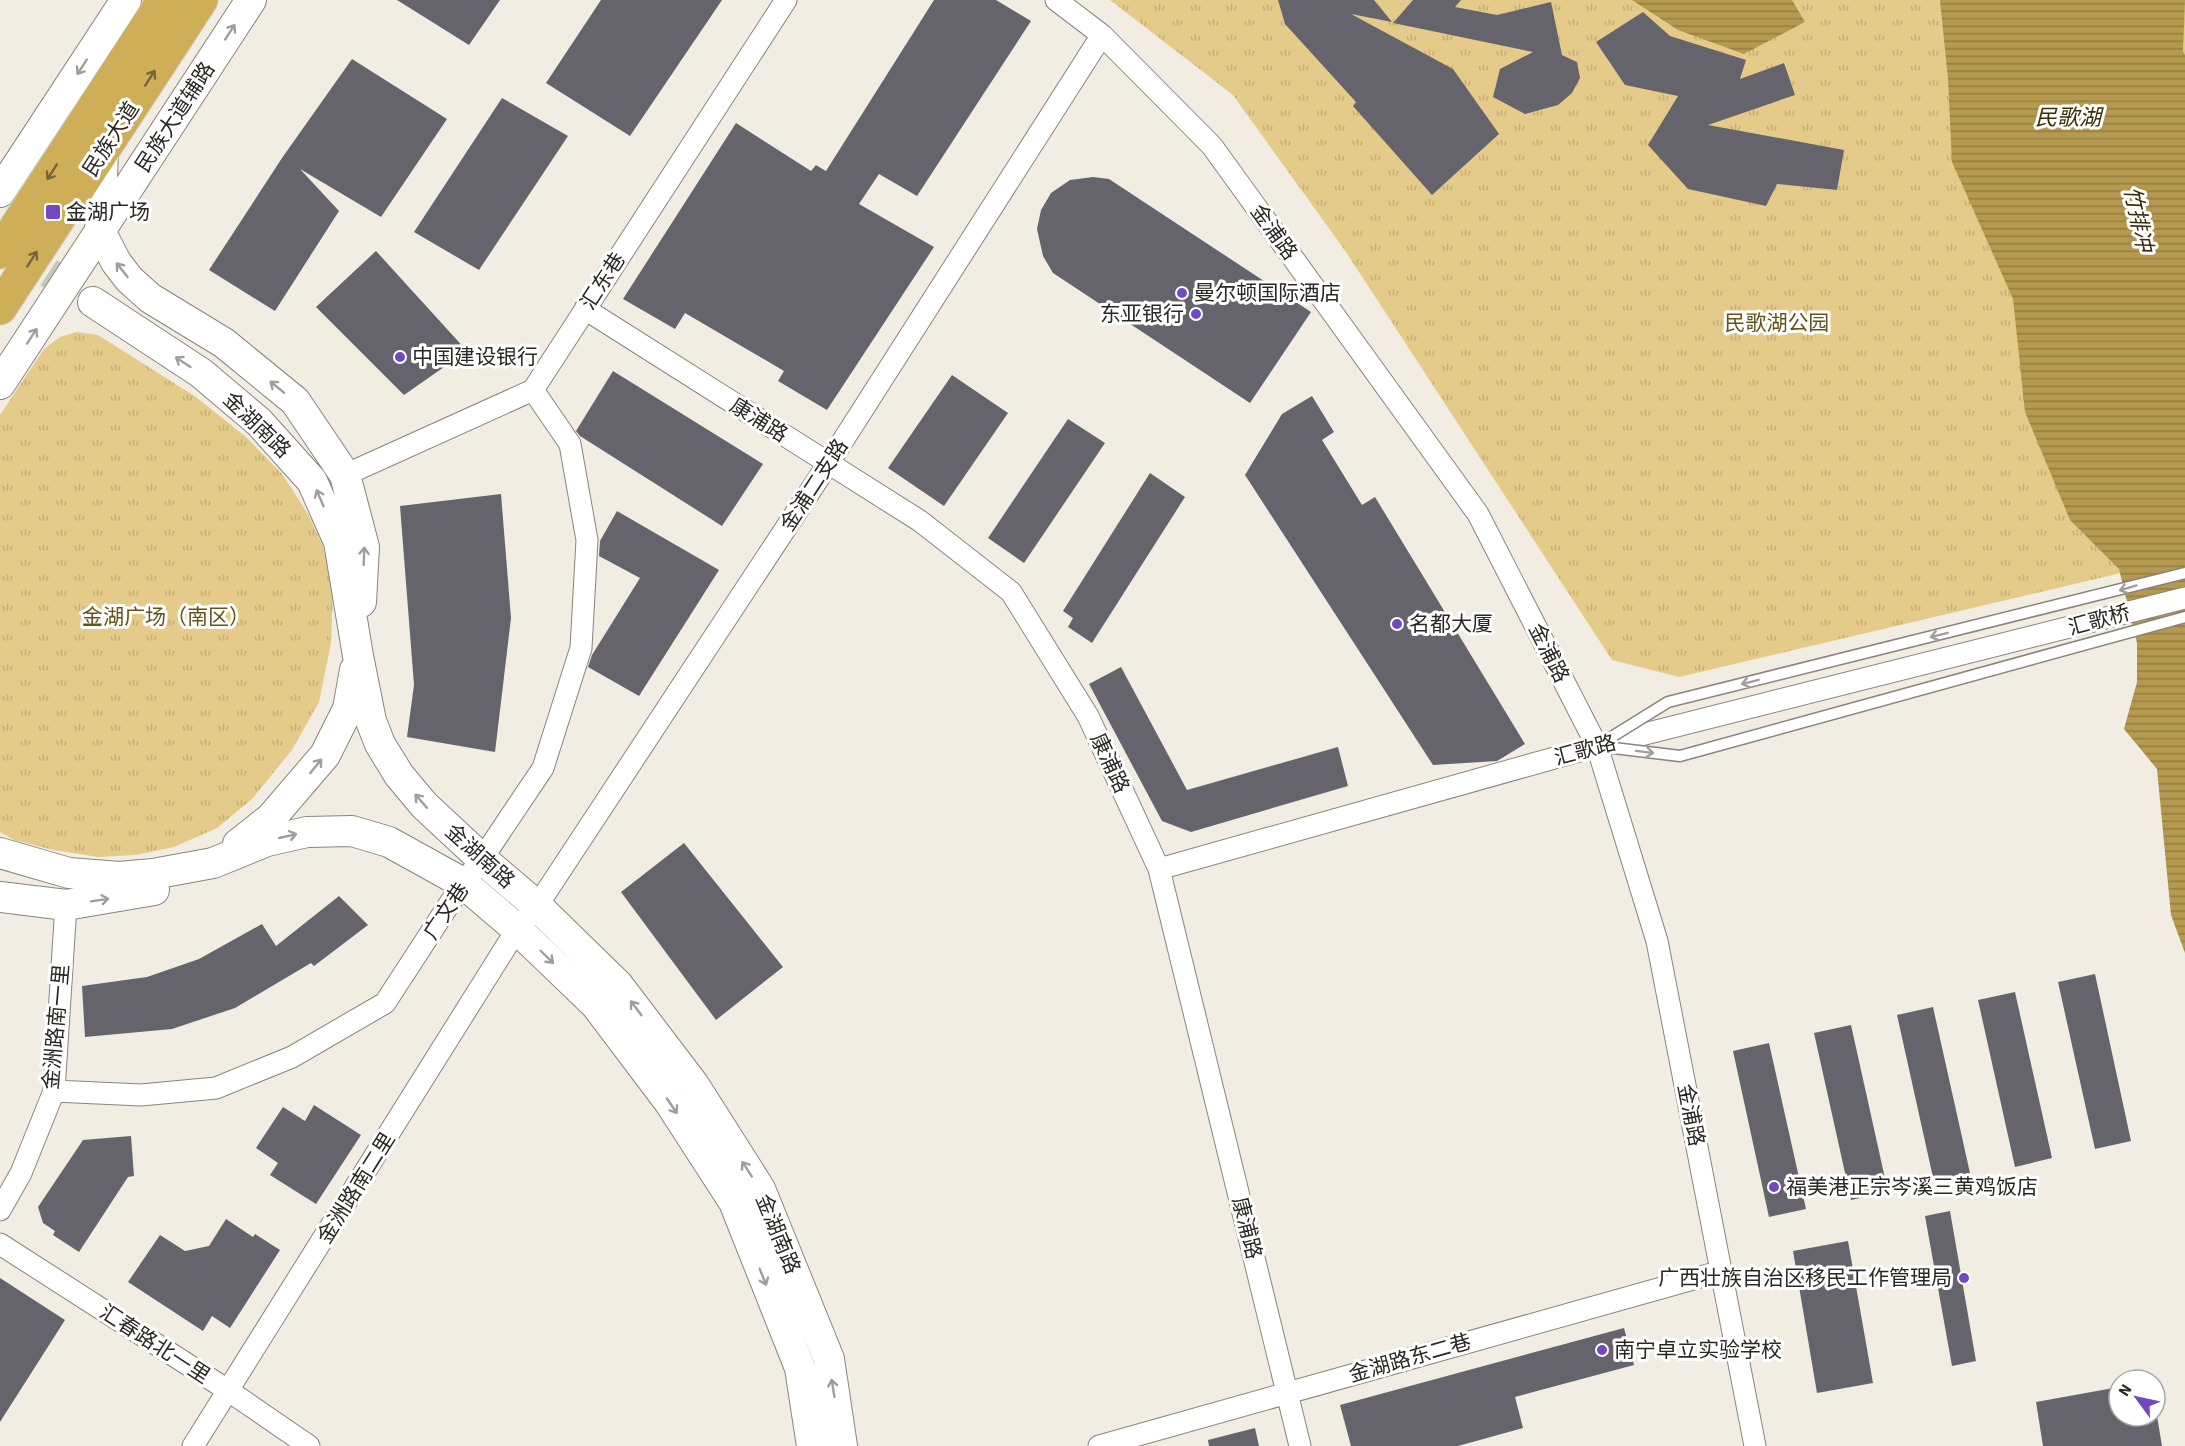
<svg xmlns="http://www.w3.org/2000/svg" width="2185" height="1446" viewBox="0 0 2185 1446" font-family="'Source Sans 3','Noto Sans SC',sans-serif">
<style>
.park{fill:url(#park-tufts)}
.water{fill:url(#water-rules)}
.building{fill:#65646d}
.lines{fill:none;stroke-linecap:round;stroke-linejoin:round}
.secondary-tunnel{stroke:#c9c6bd;stroke-width:30;stroke-dasharray:30 15;stroke-linecap:butt}
.street-casing{stroke:#89857c;stroke-width:23}
.secondary-casing{stroke:#89857c;stroke-width:32}
.highway-casing{stroke:#cccbca;stroke-width:35}
.street{stroke:#fff;stroke-width:21}
.secondary{stroke:#fff;stroke-width:30}
.highway{stroke:#ceaf58;stroke-width:33}
.lane-bridge-casing{stroke:#89857c;stroke-width:13;stroke-linecap:butt}
.lane-bridge{stroke:#fff;stroke-width:10}
.oneway{stroke:#9f9e9c}
.oneway2{stroke:#74653b}
.poi-dot{fill:#7249c1;stroke:#fff;stroke-width:2}
.labels{text-anchor:middle;dominant-baseline:central;stroke-width:6;stroke-linejoin:round;paint-order:stroke}
.street-label{font-size:21px;fill:#2a2824;stroke:#fff}
.poi-label{font-size:21px;fill:#2a2824;stroke:#fff;text-anchor:start}
.park-label{font-size:21px;fill:#66521a;stroke:#fff}
.water-label{font-size:22px;font-style:italic;fill:#382c0a;stroke:#fff}
</style>
<defs>
<pattern id="park-tufts" width="24" height="20" patternUnits="userSpaceOnUse" patternTransform="scale(1.5)"><rect width="24" height="20" fill="#e4cb89"/><path d="M3 7l-1-3M5 7V3M7 7l1-3M15 17l-1-3M17 17v-4M19 17l1-3" fill="none" stroke="#c4ae76"/></pattern>
<pattern id="water-rules" width="6" height="5" patternUnits="userSpaceOnUse" patternTransform="scale(1.5)"><rect width="6" height="5" fill="#b4994e"/><path d="M0 2.5h6" fill="none" stroke="#937d41"/></pattern>
</defs>
<rect width="100%" height="100%" fill="#f1ede3"/>
<path class="park" d="M 1110,0 L 2185,0 L 2185,558 L 1679,677 L 1612,660 L 1346,252 L 1233,95 Z
M 77,332 L 98,335 L 196,397 L 246,437 L 282,474 L 308,514 L 323,546 L 333,591 L 331,643 L 319,702 L 292,750 L 252,799 L 217,828 L 174,847 L 136,855 L 98,857 L 53,850 L 14,840 L 0,832 L 0,415 L 44,349 L 60,337 Z"/>
<path class="water" d="M 1632,0 L 1792,0 L 1805,22 L 1744,54 L 1678,30 Z
M 1940,0 L 2185,0 L 2183,51 L 2185,55 L 2185,953 L 2171,915 L 2157,769 L 2124,729 L 2137,682 L 2137,643 L 2119,569 L 2070,520 L 2025,412 L 2013,299 L 1952,162 L 1948,79 Z"/>
<path class="building" d="M 397,0 L 500,0 L 469,45 Z
M 601,0 L 722,0 L 630,136 L 546,83 Z
M 934,0 L 996,0 L 1031,21 L 917,196 L 879,174 L 859,204 L 934,247 L 827,410 L 778,381 L 784,371 L 685,313 L 675,329 L 623,299 L 736,123 L 811,171 L 816,165 L 826,171 Z
M 1278,0 L 1374,0 L 1392,22 L 1351,14 L 1453,69 L 1499,134 L 1432,195 L 1353,106 L 1356,102 L 1285,24 Z
M 1413,0 L 1461,0 L 1455,7 L 1497,15 L 1551,2 L 1562,55 L 1577,62 L 1580,78 L 1572,93 L 1558,105 L 1525,114 L 1493,97 L 1500,69 L 1533,52 L 1393,23 Z
M 1643,12 L 1670,36 L 1746,60 L 1740,79 L 1784,63 L 1795,95 L 1708,125 L 1844,150 L 1837,190 L 1777,184 L 1766,206 L 1688,189 L 1648,145 L 1678,96 L 1625,85 L 1596,42 Z
M 352,59 L 447,119 L 381,217 L 300,169 L 339,211 L 275,311 L 209,270 L 282,158 Z
M 502,98 L 568,136 L 479,270 L 414,232 Z
M 1093,177 L 1109,179 L 1311,312 L 1250,403 L 1053,273 L 1043,256 L 1037,229 L 1041,210 L 1051,193 L 1070,180 Z
M 376,251 L 467,351 L 404,395 L 316,307 Z
M 613,371 L 763,464 L 722,526 L 580,436 L 576,431 Z
M 952,375 L 1008,413 L 944,506 L 888,468 Z
M 1312,396 L 1334,432 L 1322,440 L 1362,505 L 1375,497 L 1525,744 L 1497,761 L 1433,765 L 1245,475 L 1282,414 Z
M 1068,419 L 1105,443 L 1024,563 L 988,538 Z
M 1150,473 L 1185,497 L 1092,643 L 1068,627 L 1073,618 L 1063,611 Z
M 501,494 L 511,618 L 495,752 L 407,737 L 414,685 L 400,506 Z
M 617,511 L 719,570 L 639,696 L 588,667 L 592,655 L 640,578 L 599,556 L 600,541 Z
M 1121,667 L 1187,790 L 1338,747 L 1348,786 L 1191,832 L 1162,821 L 1089,684 Z
M 684,843 L 783,967 L 716,1020 L 621,892 Z
M 339,896 L 368,925 L 314,966 L 311,963 L 235,1008 L 172,1029 L 85,1037 L 82,986 L 147,977 L 199,959 L 262,924 L 276,946 Z
M 2095,974 L 2131,1141 L 2095,1149 L 2058,982 Z
M 2015,992 L 2052,1158 L 2015,1167 L 1978,1000 Z
M 1933,1007 L 1970,1173 L 1934,1182 L 1897,1015 Z
M 1851,1025 L 1888,1192 L 1851,1200 L 1814,1033 Z
M 1769,1043 L 1806,1209 L 1769,1217 L 1733,1051 Z
M 314,1105 L 361,1135 L 316,1204 L 270,1175 L 278,1163 L 256,1148 L 283,1107 L 305,1121 Z
M 131,1136 L 134,1176 L 128,1177 L 79,1252 L 53,1235 L 55,1231 L 43,1223 L 38,1207 L 83,1140 Z
M 1950,1211 L 1976,1361 L 1952,1366 L 1925,1216 Z
M 226,1219 L 253,1237 L 255,1234 L 280,1250 L 230,1328 L 212,1316 L 203,1331 L 128,1282 L 160,1235 L 185,1251 L 209,1246 Z
M 1848,1241 L 1873,1383 L 1817,1393 L 1793,1251 Z
M 0,1278 L 65,1320 L 0,1422 Z
M 1624,1328 L 1634,1365 L 1515,1397 L 1523,1428 L 1458,1446 L 1351,1446 L 1340,1405 Z
M 2119,1387 L 2119,1416 L 2157,1416 L 2162,1446 L 2043,1446 L 2036,1402 Z
M 1255,1428 L 1259,1446 L 1209,1446 L 1208,1440 Z"/>
<g class="lines">
<path class="secondary-tunnel" d="M 11,248 L 93,302"/>
<defs>
<path id="street" d="M 1056,0 L 1102,35 L 1212,146 L 1478,514 L 1597,746 L 1657,941 L 1755,1446
M 585,309 L 920,521 L 1011,592 L 1088,716 L 1159,869 L 1300,1446
M 345,475 L 533,390 L 786,0
M 1159,869 L 1597,746 L 2185,598
M 54,1091 L 141,1095 L 216,1088 L 292,1057 L 385,1003 L 463,883 L 482,859 L 543,768 L 581,648 L 587,540 L 570,444 L 533,390
M 0,1210 L 21,1173 L 54,1091 L 66,905
M 0,1244 L 229,1391 L 309,1446
M 193,1446 L 517,929 L 537,906 L 828,464 L 1102,35
M 1099,1446 L 1722,1271"/>
<path id="secondary" d="M 103,150 L 100,231 L 116,262 L 129,279 L 150,298 L 224,343 L 295,401 L 345,475 L 364,547 L 361,602
M 0,192 L 126,0
M 93,302 L 201,373 L 259,422 L 312,481 L 339,542 L 358,656 L 371,721 L 380,744 L 399,775 L 424,805 L 482,859 L 537,906 L 618,985 L 694,1085 L 760,1189 L 829,1359 L 842,1446
M 0,384 L 251,0
M 238,844 L 271,818 L 325,755 L 348,709 L 355,670
M 0,853 L 69,873 L 119,877 L 153,874 L 213,863 L 267,841 L 307,832 L 352,831 L 389,842 L 463,883 L 517,929 L 596,1005 L 670,1103 L 734,1202 L 800,1368 L 812,1446
M 0,897 L 66,905 L 154,890"/>
<path id="highway" d="M 0,252 L 164,0
M 0,308 L 201,0"/>
</defs>
<use href="#street" class="street-casing"/>
<use href="#secondary" class="secondary-casing"/>
<use href="#highway" class="highway-casing"/>
<use href="#street" class="street"/>
<use href="#secondary" class="secondary"/>
<use href="#highway" class="highway"/>
<defs>
<path id="lane-bridge" d="M 2185,573 L 1668,702 L 1597,746 L 1680,756 L 2185,617"/>
</defs>
<use href="#lane-bridge" class="lane-bridge-casing"/>
<use href="#lane-bridge" class="lane-bridge"/>
</g>
<defs><path id="oneway-shaft" d="M-6 0H5M1.5-3L5.5 0L1.5 3" fill="none" stroke-width="1.6" stroke-linecap="round" stroke-linejoin="round" transform="scale(1.5)"/></defs>
<g class="oneway">
<use href="#oneway-shaft" transform="translate(230 32) rotate(-57)"/>
<use href="#oneway-shaft" transform="translate(82 67) rotate(123)"/>
<use href="#oneway-shaft" transform="translate(122 270) rotate(-128)"/>
<use href="#oneway-shaft" transform="translate(32 336) rotate(-57)"/>
<use href="#oneway-shaft" transform="translate(183 362) rotate(-147)"/>
<use href="#oneway-shaft" transform="translate(277 387) rotate(-141)"/>
<use href="#oneway-shaft" transform="translate(320 498) rotate(-113)"/>
<use href="#oneway-shaft" transform="translate(364 556) rotate(-88)"/>
<use href="#oneway-shaft" transform="translate(2128 588) rotate(163)"/>
<use href="#oneway-shaft" transform="translate(1939 635) rotate(166)"/>
<use href="#oneway-shaft" transform="translate(1750 682) rotate(166)"/>
<use href="#oneway-shaft" transform="translate(1645 752) rotate(7)"/>
<use href="#oneway-shaft" transform="translate(316 766) rotate(-51)"/>
<use href="#oneway-shaft" transform="translate(421 801) rotate(-131)"/>
<use href="#oneway-shaft" transform="translate(288 836) rotate(-13)"/>
<use href="#oneway-shaft" transform="translate(100 900) rotate(-9)"/>
<use href="#oneway-shaft" transform="translate(547 957) rotate(44)"/>
<use href="#oneway-shaft" transform="translate(636 1008) rotate(-127)"/>
<use href="#oneway-shaft" transform="translate(672 1106) rotate(56)"/>
<use href="#oneway-shaft" transform="translate(747 1169) rotate(-123)"/>
<use href="#oneway-shaft" transform="translate(763 1277) rotate(68)"/>
<use href="#oneway-shaft" transform="translate(833 1388) rotate(-99)"/>
</g>
<g class="oneway2">
<use href="#oneway-shaft" transform="translate(150 78) rotate(-57)"/>
<use href="#oneway-shaft" transform="translate(52 172) rotate(123)"/>
<use href="#oneway-shaft" transform="translate(32 259) rotate(-57)"/>
</g>
<g class="poi-dot">
<rect x="45" y="204" width="16" height="16" rx="3"/>
<circle cx="1182" cy="293" r="6"/>
<circle cx="1196" cy="314" r="6"/>
<circle cx="400" cy="357" r="6"/>
<circle cx="1397" cy="624" r="6"/>
<circle cx="1774" cy="1187" r="6"/>
<circle cx="1964" cy="1278" r="6"/>
<circle cx="1602" cy="1350" r="6"/>
</g>
<g class="labels">
<g class="street-label">
<text transform="translate(175 117) rotate(-57)">民族大道辅路</text>
<text transform="translate(111 139) rotate(-57)">民族大道</text>
<text transform="translate(1274 232) rotate(54)">金浦路</text>
<text transform="translate(603 281) rotate(-57)">汇东巷</text>
<text transform="translate(759 420) rotate(32)">康浦路</text>
<text transform="translate(257 425) rotate(44)">金湖南路</text>
<text transform="translate(814 485) rotate(-57)">金浦二支路</text>
<text transform="translate(2099 620) rotate(-15)">汇歌桥</text>
<text transform="translate(1549 653) rotate(63)">金浦路</text>
<text transform="translate(1585 750) rotate(-15)">汇歌路</text>
<text transform="translate(1110 763) rotate(65)">康浦路</text>
<text transform="translate(480 856) rotate(42)">金湖南路</text>
<text transform="translate(446 911) rotate(-56)">广文巷</text>
<text transform="translate(56 1027) rotate(-85)">金洲路南一里</text>
<text transform="translate(1691 1115) rotate(79)">金浦路</text>
<text transform="translate(356 1188) rotate(-58)">金洲路南二里</text>
<text transform="translate(1247 1228) rotate(76)">康浦路</text>
<text transform="translate(778 1234) rotate(68)">金湖南路</text>
<text transform="translate(155 1344) rotate(33)">汇春路北一里</text>
<text transform="translate(1410 1358) rotate(-16)">金湖路东二巷</text>
</g>
<g class="poi-label">
<text x="66" y="212">金湖广场</text>
<text x="1194" y="293">曼尔顿国际酒店</text>
<text x="1184" y="314" text-anchor="end">东亚银行</text>
<text x="412" y="357">中国建设银行</text>
<text x="1409" y="624">名都大厦</text>
<text x="1786" y="1187">福美港正宗岑溪三黄鸡饭店</text>
<text x="1952" y="1278" text-anchor="end">广西壮族自治区移民工作管理局</text>
<text x="1614" y="1350">南宁卓立实验学校</text>
</g>
<g class="park-label">
<text x="1777" y="323">民歌湖公园</text>
<text x="166" y="617">金湖广场（南区）</text>
</g>
<g class="water-label">
<text x="2068" y="118">民歌湖</text>
<text transform="translate(2138 219) rotate(78)">竹排冲</text>
</g>
</g>
<g transform="translate(2137 1398) rotate(303)"><circle r="28" fill="#ffffff" stroke="#aaa9a7" stroke-width="1.5"/>
<path d="M0-4.5L10 22L0 15L-10 22Z" fill="#7249c1"/>
<text y="-9" font-size="16" font-weight="bold" text-anchor="middle" fill="#2a2824">N</text>
</g>
</svg>
